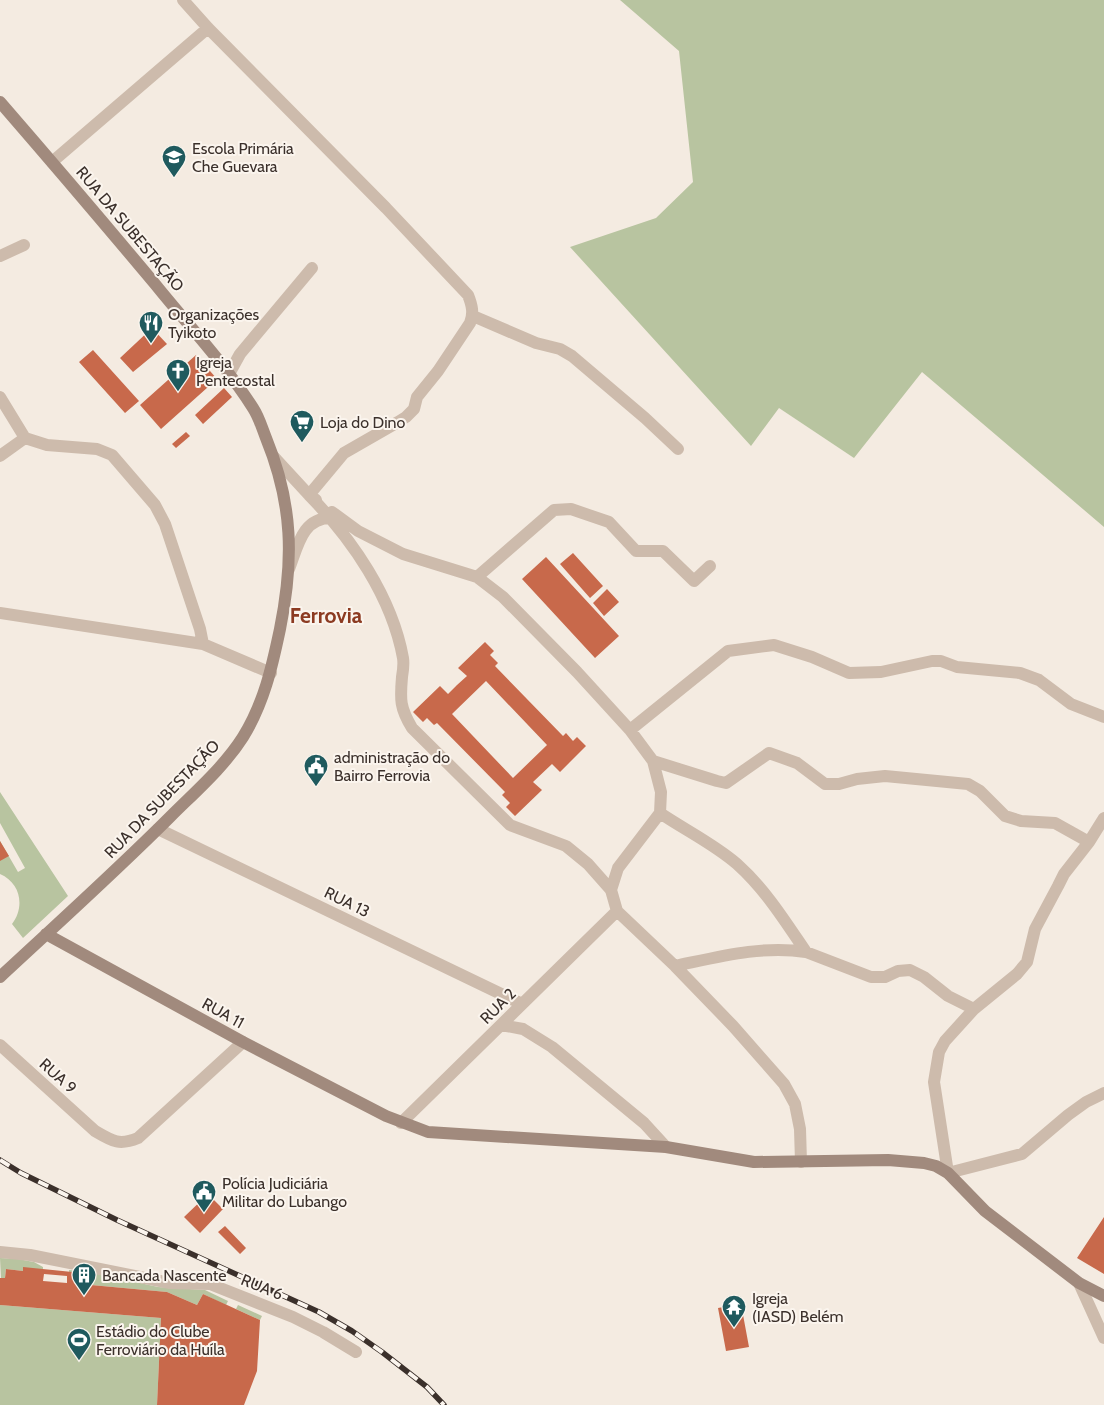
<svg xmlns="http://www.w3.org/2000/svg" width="1104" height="1405" viewBox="0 0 1104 1405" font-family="Cabin,sans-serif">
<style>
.green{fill:#b8c4a0}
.building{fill:#c8694b;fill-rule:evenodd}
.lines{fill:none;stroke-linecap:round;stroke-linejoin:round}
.street{stroke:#cdbbac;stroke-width:12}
.secondary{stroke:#a18a7d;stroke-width:12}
.rail-casing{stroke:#3b302b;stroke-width:5.5}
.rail{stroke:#fbf5ee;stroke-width:4;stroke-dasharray:11;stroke-linecap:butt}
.labels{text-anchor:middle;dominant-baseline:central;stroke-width:4;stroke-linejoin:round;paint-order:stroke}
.poi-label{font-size:16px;fill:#3b302b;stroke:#fbf5ee;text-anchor:start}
.street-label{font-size:16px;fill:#3b302b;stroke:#fbf5ee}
.district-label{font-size:21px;font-weight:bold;fill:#8c3b22;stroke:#fbf5ee}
</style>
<rect width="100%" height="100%" fill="#f4ebe1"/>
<path class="green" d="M 620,0 L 1104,0 L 1104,527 L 922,372 L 854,458 L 779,408 L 751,446 L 570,247 L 656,218 L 693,182 L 679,51 Z
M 0,792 L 68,896 L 23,938 L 12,924 C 25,907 21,883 0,874 L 0,841 L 18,872 L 25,868 L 0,823 Z
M 0,1258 L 18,1259 L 34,1262 L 43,1267 L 43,1270 L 23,1271 L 6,1269 L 5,1278 L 1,1278 Z
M 69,1270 L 91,1272 L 158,1287 L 205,1290 L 228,1301 L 226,1305 L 203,1294 L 197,1305 L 167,1292 L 91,1285 L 69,1272 Z
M 0,1305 L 161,1318 L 157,1405 L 0,1405 Z
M 238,1305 L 262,1316 L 260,1320 L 236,1309 Z"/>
<path class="building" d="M 152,328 L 167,344 L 133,372 L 120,358 Z
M 93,350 L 139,401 L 125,413 L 79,362 Z
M 196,355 L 217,379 L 161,429 L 140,405 Z
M 224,388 L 232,397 L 203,424 L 195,415 Z
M 186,432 L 190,436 L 176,448 L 172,444 Z
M 573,553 L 603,586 L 590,598 L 560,564 Z
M 546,557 L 619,636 L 595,658 L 522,579 Z
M 607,589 L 619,602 L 604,616 L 593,603 Z
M 485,642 L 494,651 L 490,655 L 498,663 L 495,666 L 563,736 L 566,733 L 573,741 L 577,737 L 586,746 L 560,772 L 552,764 L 533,782 L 542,790 L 515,816 L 506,807 L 510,803 L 502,795 L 505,792 L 437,723 L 434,725 L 427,718 L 423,722 L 413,712 L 440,686 L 448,694 L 457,685 L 467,676 L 458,668 ZM 486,681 L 547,745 L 513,778 L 452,714 Z
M 0,841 L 9,856 L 0,861 Z
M 208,1194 L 223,1209 L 200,1233 L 184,1217 Z
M 1104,1217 L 1104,1274 L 1077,1258 Z
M 225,1226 L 246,1248 L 240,1254 L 218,1232 Z
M 23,1267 L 92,1274 L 91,1285 L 167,1292 L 197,1305 L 203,1294 L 260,1320 L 257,1371 L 244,1405 L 157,1405 L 161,1318 L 0,1305 L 0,1278 L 5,1278 L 6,1269 L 23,1271 ZM 44,1274 L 67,1276 L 67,1283 L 43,1281 Z
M 741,1304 L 749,1347 L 726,1351 L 718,1308 Z"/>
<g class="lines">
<path class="street" d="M 183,0 L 208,28 L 386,208 L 468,295 C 472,305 474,313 470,323 L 438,371 L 417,397 L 414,409 L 406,417 L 398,422 L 344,453 L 309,495 C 352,539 392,597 403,658 C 404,664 403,671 402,677 C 400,700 400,708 412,728 L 510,825 L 566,846 L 588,864 L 611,890
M 52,162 L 208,28
M 0,256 L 24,245
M 473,316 L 536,343 L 560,349 L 572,356 L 645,418 L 678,449
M 229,374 L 240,354 L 312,268
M 0,397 L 25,438 L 47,445 L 97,449 L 112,455 L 155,505 L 165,524 L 200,629 L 203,644
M 0,456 L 25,438
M 274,457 L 309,495 L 316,500
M 332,512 L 358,531 L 403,554 L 477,577 L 503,597 L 577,672 L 630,730 L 653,761 L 661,792 L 660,813 L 618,868 L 611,890 L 617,911 L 675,966 L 733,1026 L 784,1084 L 795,1104 L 800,1129 L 801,1162
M 289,569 C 298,546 302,518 331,518
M 477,577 L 554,510 L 571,509 L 609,522 L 636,551 L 663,551 L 694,581 L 710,566
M 0,613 L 203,644 L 271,673
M 630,730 L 728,651 L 774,645 L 812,657 L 849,673 L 881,672 L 932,661 L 941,661 L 957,667 L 1020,673 L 1039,680 L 1071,704 L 1104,717
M 653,761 L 717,781 L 726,783 L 769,753 L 797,763 L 825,784 L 839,784 L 857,779 L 885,776 L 968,784 L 980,791 L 1005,816 L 1021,821 L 1055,823 L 1089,842
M 660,813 C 685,830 714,844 737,864 C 765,889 785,921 806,952
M 1104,818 L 1089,842 L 1064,874 L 1058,886 L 1035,929 L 1027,962 L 1017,974 L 974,1009 L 945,1041 L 939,1052 L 934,1082 L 948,1173 L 1022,1154 L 1068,1115 L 1086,1102 L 1104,1093
M 158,829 L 522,1004
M 675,966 C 718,957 762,945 806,952 L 871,977 L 885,977 L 898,971 L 910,970 L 924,977 L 948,996 L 974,1009
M 501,1025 L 523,1029 L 552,1047 L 644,1123 L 666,1147
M 0,1045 L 95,1131 C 112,1141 119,1146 138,1138 L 243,1042
M 401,1123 L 617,911
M 0,1252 L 30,1255 L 170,1283 L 210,1284 L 293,1317 L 323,1332 L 356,1352
M 1079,1283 L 1104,1338"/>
<path class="secondary" d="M 0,102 C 52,162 104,223 155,284 C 188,325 225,364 253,408 C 259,417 262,428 266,438 C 293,504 294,560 280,629 C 272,667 264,703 243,737 C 224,767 195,792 170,817 C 115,872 57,924 0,977
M 46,934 L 243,1042 L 386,1116 L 428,1132 L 666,1147 L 754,1162 L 888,1160 L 924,1163 L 936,1166 L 948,1173 L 985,1211 L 1079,1283 L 1104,1296"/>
<defs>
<path id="rail" d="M 0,1160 L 21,1173 L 117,1220 L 319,1312 L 352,1331 L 382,1352 L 427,1387 L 444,1405"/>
</defs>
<use href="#rail" class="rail-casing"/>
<use href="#rail" class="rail"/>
</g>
<defs>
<symbol id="school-pin" viewBox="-11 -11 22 30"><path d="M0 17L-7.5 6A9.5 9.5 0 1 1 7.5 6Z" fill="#1f5a5e" stroke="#fbf5ee"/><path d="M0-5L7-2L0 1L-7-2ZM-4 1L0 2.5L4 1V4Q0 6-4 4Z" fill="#fff"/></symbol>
<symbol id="restaurant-pin" viewBox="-11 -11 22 30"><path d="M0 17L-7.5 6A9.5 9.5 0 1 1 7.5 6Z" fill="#1f5a5e" stroke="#fbf5ee"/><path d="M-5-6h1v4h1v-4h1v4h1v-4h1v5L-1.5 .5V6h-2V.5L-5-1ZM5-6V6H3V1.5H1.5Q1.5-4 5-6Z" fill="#fff"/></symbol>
<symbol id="church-pin" viewBox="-11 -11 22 30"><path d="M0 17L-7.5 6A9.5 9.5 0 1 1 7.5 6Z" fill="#1f5a5e" stroke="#fbf5ee"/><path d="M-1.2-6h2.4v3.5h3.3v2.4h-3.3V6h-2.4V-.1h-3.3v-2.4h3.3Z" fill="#fff"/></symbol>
<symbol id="supermarket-pin" viewBox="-11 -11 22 30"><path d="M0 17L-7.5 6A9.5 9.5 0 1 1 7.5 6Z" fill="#1f5a5e" stroke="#fbf5ee"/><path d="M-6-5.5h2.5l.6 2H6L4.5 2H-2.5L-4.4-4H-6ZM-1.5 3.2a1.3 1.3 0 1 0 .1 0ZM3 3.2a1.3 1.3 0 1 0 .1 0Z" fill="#fff"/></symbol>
<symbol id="civic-pin" viewBox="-11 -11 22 30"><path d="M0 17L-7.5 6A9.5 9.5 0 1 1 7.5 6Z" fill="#1f5a5e" stroke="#fbf5ee"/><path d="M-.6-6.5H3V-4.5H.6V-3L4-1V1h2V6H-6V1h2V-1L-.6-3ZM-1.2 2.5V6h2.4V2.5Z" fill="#fff"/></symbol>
<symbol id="building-pin" viewBox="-11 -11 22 30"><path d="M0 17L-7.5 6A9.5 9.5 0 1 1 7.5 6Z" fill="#1f5a5e" stroke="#fbf5ee"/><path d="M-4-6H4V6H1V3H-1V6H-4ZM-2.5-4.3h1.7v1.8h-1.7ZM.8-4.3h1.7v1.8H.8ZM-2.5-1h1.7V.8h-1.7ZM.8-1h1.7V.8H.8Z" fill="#fff"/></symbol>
<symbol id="temple-pin" viewBox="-11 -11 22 30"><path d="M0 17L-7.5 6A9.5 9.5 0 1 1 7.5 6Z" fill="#1f5a5e" stroke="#fbf5ee"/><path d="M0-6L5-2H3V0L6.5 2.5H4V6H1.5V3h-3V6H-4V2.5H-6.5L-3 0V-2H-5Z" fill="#fff"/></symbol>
<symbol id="stadium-pin" viewBox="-11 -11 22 30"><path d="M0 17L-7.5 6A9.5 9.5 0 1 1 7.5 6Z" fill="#1f5a5e" stroke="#fbf5ee"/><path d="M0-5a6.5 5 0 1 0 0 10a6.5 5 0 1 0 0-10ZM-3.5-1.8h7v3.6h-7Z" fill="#fff"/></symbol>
</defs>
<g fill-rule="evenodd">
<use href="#school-pin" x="160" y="143" width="28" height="38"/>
<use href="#restaurant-pin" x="137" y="309" width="28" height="38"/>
<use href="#church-pin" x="164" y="357" width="28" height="38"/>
<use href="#supermarket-pin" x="288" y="408" width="28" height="38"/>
<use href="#civic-pin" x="302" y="752" width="28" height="38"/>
<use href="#civic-pin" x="190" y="1178" width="28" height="38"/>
<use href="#building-pin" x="70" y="1261" width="28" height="38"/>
<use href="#temple-pin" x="720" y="1293" width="28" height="38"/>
<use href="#stadium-pin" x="65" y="1326" width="28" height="38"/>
</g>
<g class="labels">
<g class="poi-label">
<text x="192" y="148">Escola Primária<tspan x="192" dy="18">Che Guevara</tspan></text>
<text x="168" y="314">Organizações<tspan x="168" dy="18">Tyikoto</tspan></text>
<text x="196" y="362">Igreja<tspan x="196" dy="18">Pentecostal</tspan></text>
<text x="320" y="422">Loja do Dino</text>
<text x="334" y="757">administração do<tspan x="334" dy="18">Bairro Ferrovia</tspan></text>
<text x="222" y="1183">Polícia Judiciária<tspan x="222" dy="18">Militar do Lubango</tspan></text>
<text x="102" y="1275">Bancada Nascente</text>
<text x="752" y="1298">Igreja<tspan x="752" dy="18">(IASD) Belém</tspan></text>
<text x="96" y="1331">Estádio do Clube<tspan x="96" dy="18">Ferroviário da Huíla</tspan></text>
</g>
<g class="street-label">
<text transform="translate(130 229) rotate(50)">RUA DA SUBESTAÇÃO</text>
<text transform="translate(162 799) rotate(-46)">RUA DA SUBESTAÇÃO</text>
<text transform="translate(347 902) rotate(26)">RUA 13</text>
<text transform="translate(498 1006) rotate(-45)">RUA 2</text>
<text transform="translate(223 1013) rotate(29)">RUA 11</text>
<text transform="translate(58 1076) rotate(42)">RUA 9</text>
<text transform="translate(262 1287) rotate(22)">RUA 6</text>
</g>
<g class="district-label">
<text x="326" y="615">Ferrovia</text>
</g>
</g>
</svg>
